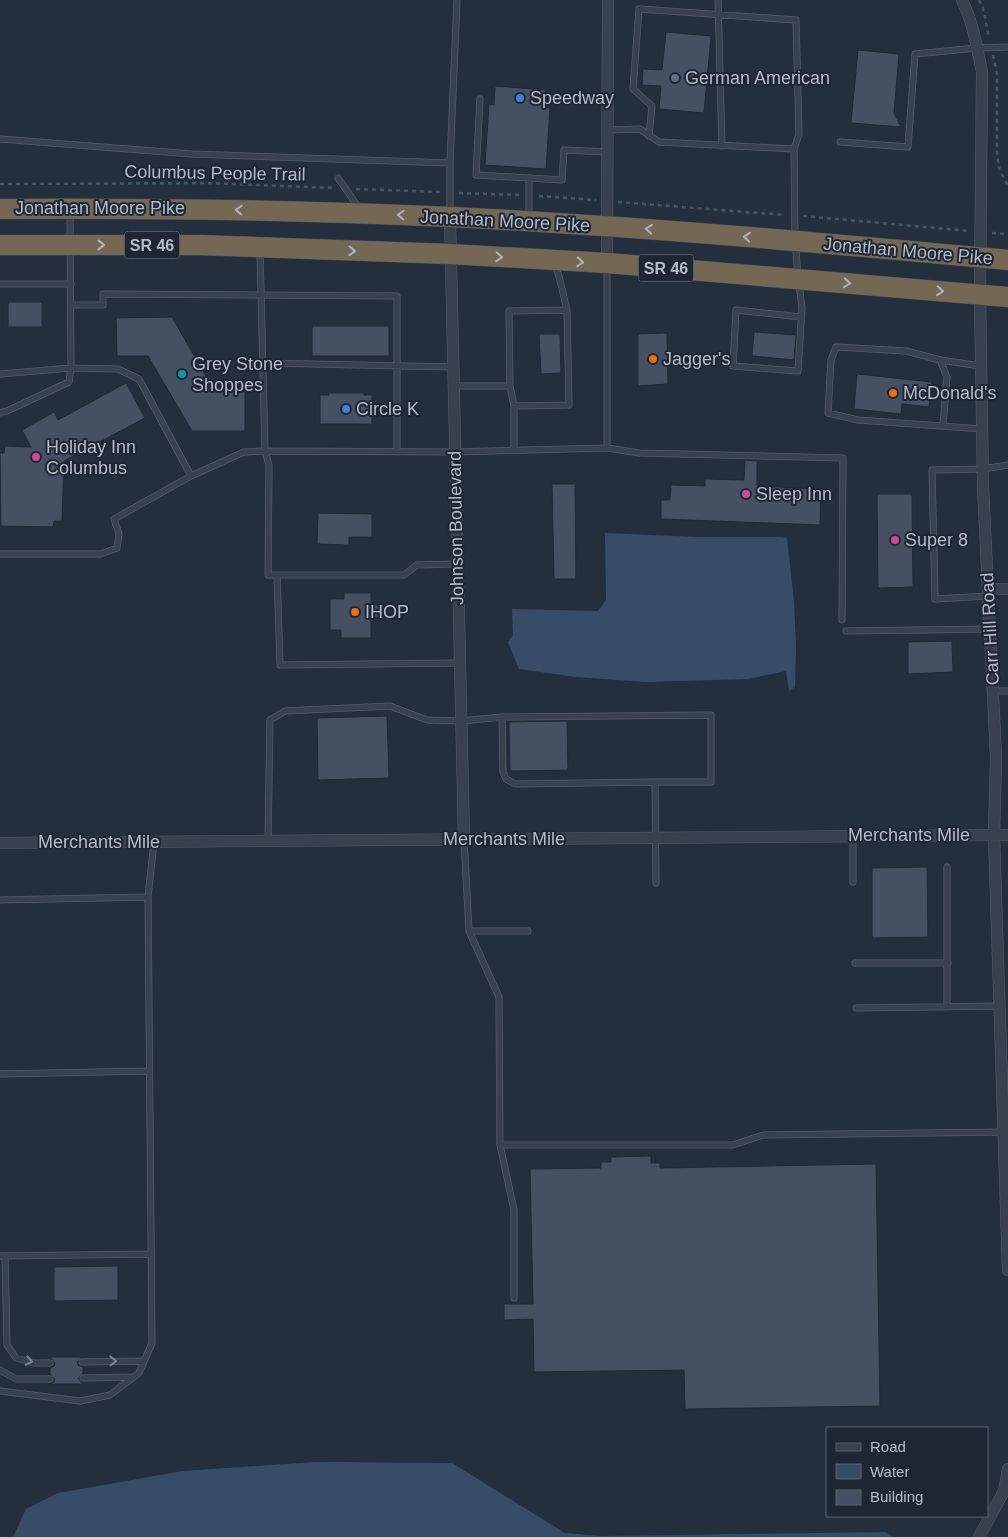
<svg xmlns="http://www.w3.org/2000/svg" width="1008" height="1537" viewBox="0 0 1008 1537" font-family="Helvetica,sans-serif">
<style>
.water{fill:#394c67}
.building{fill:#455162;stroke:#1f2835}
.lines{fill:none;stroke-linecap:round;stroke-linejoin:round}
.lane-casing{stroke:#565f6c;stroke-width:7}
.street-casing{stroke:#565f6c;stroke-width:12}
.highway-casing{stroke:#434c59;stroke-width:21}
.path{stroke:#44595c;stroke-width:2.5;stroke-dasharray:4 4;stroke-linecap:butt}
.lane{stroke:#38414e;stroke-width:5.5}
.street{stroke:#38414e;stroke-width:11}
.highway{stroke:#746855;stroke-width:20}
.oneway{stroke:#aeb4bd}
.oneway2{stroke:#7c8592}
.service-dot{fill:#5c6f8a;stroke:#1d2633;stroke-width:2}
.shop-dot{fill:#3f7fe0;stroke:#1d2633;stroke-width:2}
.food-dot{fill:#e8710a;stroke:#1d2633;stroke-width:2}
.culture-dot{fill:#0f9aa8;stroke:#1d2633;stroke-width:2}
.hotel-dot{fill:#d1479c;stroke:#1d2633;stroke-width:2}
.labels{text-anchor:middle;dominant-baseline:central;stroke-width:4;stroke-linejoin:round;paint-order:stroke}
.shield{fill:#1d2633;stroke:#878f9c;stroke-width:1}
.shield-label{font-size:16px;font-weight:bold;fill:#b4bcc9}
.poi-label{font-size:18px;fill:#b4bcc9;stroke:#1d2633;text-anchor:start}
.street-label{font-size:18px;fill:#b4bcc9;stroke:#1d2633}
</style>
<rect width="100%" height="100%" fill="#242f3e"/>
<path class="water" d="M 605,533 L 697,537 L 780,537 L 787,538 L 794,602 L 796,646 L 795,687 L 789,691 L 786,671 L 748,679 L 646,682 L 576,677 L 519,669 L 508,642 L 513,635 L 512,609 L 598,611 L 606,600 Z
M 315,1462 L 452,1463 L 565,1533 L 600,1536 L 886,1532 L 893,1537 L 13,1537 L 26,1509 L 58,1493 L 183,1471 Z"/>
<path class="building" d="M 666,32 L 711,36 L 704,113 L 659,109 L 661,86 L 642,85 L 643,69 L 662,70 Z
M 858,50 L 899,54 L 894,113 L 901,127 L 851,123 Z
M 495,86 L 546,90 L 545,107 L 550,108 L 546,169 L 485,165 L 489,104 L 494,105 Z
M 8,302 L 42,302 L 42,327 L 8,327 Z
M 172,317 L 215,392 L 245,392 L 245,431 L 192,431 L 148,356 L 117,356 L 116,318 Z
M 312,326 L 389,326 L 389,356 L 312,356 Z
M 754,332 L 796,335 L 794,360 L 752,356 Z
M 667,333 L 668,384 L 638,386 L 638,334 Z
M 539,334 L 560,334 L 561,373 L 541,374 Z
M 857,374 L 932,382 L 929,407 L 902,404 L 901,414 L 854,409 Z
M 126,383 L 145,418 L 64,461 L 62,521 L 54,521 L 53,527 L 1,526 L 0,453 L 4,453 L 5,446 L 31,447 L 22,430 L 54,412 L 58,420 Z
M 328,393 L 364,393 L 364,395 L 372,395 L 372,424 L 320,424 L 320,395 L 329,395 Z
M 745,460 L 757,461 L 757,486 L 821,489 L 820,525 L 661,519 L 661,500 L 670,500 L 671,485 L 705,486 L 705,479 L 744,480 Z
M 552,484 L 575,484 L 576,579 L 554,579 Z
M 877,494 L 912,494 L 913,587 L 878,588 Z
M 318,513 L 372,514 L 372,537 L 349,537 L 349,545 L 317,544 Z
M 344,593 L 371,593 L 371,605 L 379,605 L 379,618 L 371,618 L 371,638 L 341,638 L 341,630 L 330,630 L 330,599 L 344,599 Z
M 952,641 L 953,672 L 908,674 L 908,642 Z
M 387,716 L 389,778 L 318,780 L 317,718 Z
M 567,721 L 568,770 L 510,771 L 509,722 Z
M 927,867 L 928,937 L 872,938 L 872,868 Z
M 651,1156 L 651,1163 L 660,1163 L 660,1168 L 876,1164 L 880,1406 L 685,1409 L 684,1370 L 534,1372 L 533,1319 L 504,1320 L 504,1304 L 533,1304 L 530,1169 L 601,1168 L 601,1162 L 611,1162 L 611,1157 Z
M 118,1266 L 118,1300 L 54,1301 L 54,1267 Z
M 50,1357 L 82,1357 L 77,1362 L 78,1365 L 83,1367 L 83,1373 L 78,1378 L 83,1384 L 50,1384 L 54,1382 L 55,1379 L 50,1374 L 50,1368 L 54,1366 L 55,1363 Z"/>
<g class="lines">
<defs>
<path id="lane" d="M 718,0 L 722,146
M 480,99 L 476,175 L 562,180 L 564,150 L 608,152
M 609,130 L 640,129 L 659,142 L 794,149 L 795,241 L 798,275
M 649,136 L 652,106 L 633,89 L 639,9 L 796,20 L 799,134 L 794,149
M 0,139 L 192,154 L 450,163
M 840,142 L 908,147 L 915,54 L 977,48 L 1008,47
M 338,178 L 359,208
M 450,213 L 450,163 L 457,0
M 529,218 L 529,178
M 260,252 L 265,451 L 269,465 L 268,575 L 404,575 L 417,565 L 457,564
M 554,264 L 559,276 L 567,310
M 607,265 L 607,448
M 0,284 L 71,284
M 799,284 L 802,308 L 798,371 L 733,366 L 736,310 L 801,317
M 71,305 L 103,305 L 103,294 L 397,296 L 397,452
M 940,360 L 947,377 L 943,426
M 263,363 L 453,367
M 981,366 L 940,360 L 906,351 L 836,347 L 831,360 L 828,413 L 858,420 L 982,429
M 0,374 L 71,368 L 70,211
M 453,386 L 510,386 L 509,311 L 567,310 L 569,405 L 514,406 L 514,450
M 510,386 L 514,406
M 0,413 L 7,411 L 69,382 L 71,368 L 118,369 L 139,379 L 191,476
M 0,554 L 101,554 L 117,548 L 119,534 L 114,519 L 191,476 L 244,452 L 265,451 L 455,452 L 607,448 L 639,453 L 843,458 L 842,620
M 277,575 L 280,665 L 460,663
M 988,596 L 935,599 L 932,470 L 983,469 L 1008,465
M 846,631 L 990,629
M 993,691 L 1008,691
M 502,717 L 711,715 L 711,782 L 655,782
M 853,836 L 853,882
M 464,839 L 469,931 L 499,997 L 500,1145 L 514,1210 L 514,1298
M 268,840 L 270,720 L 285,711 L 390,706 L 427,720 L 461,721 L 502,717 L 503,772 L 506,779 L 515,784 L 655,782 L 656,883
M 0,900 L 148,897
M 469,931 L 528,931
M 855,963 L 948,963
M 947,1007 L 947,867
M 856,1008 L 999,1006
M 0,1074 L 149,1071
M 500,1145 L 733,1145 L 763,1135 L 1004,1132
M 0,1256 L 151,1254
M 5,1256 L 7,1345 L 16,1358 L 34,1363 L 50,1363
M 82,1362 L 144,1361
M 0,1370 L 16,1379 L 50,1379
M 83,1378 L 133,1377
M 0,1391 L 80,1401 L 110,1395 L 139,1373 L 152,1343 L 148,897 L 154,842"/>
<path id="street" d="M 962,0 C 973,22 977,48 982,72 L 980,294 L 983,486 L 996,757 L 994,835 L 1008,1270
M 450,217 L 464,839
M 607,263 L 608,0
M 988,589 L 1008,589
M 0,843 L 1008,835
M 979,1537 L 1004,1491 L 1008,1469"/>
<path id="highway" d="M 0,209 C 151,208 301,210 451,217 C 637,226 823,243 1008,260
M 0,245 L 199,245 L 450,254 L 607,263 L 1008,297"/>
</defs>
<use href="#lane" class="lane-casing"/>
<use href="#street" class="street-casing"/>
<use href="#highway" class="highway-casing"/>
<path class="path" d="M 979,0 L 983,8 L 989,38
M 993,55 L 997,74 L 997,156 L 1000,171 L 1008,186
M 0,184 L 207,183 L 333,188
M 356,189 L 441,192
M 459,193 L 521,195
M 539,196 L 596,200
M 618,202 L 785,215
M 803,216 L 969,231
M 992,233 L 1008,234"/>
<use href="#lane" class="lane"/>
<use href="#street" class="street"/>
<use href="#highway" class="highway"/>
</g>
<defs><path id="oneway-chevron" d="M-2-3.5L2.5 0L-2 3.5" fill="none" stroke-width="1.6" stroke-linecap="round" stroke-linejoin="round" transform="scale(1.25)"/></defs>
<g class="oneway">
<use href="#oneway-chevron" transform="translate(239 210) rotate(-178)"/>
<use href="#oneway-chevron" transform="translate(401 215) rotate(-178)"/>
<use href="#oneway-chevron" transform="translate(649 229) rotate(-175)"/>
<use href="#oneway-chevron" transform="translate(747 237) rotate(-175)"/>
<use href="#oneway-chevron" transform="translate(101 245)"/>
<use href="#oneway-chevron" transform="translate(352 251) rotate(2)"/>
<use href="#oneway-chevron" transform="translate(499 257) rotate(3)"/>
<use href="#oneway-chevron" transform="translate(580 262) rotate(3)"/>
<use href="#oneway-chevron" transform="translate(847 283) rotate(5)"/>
<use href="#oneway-chevron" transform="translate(940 291) rotate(5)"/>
</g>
<g class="oneway2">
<use href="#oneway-chevron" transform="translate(29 1361) rotate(11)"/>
<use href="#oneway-chevron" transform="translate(113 1361) rotate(-1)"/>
</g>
<circle class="service-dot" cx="675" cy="78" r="5"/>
<g class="shop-dot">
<circle cx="520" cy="98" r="5"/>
<circle cx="346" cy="409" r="5"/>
</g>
<g class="food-dot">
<circle cx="653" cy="359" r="5"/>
<circle cx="893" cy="393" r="5"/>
<circle cx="355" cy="612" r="5"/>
</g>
<circle class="culture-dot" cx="182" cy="374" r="5"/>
<g class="hotel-dot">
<circle cx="36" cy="457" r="5"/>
<circle cx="746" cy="494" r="5"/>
<circle cx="895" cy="540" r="5"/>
</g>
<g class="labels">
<g class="shield">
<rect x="124.5" y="231.5" width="55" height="27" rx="4"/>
<rect x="638.5" y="254.5" width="55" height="27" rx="4"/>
</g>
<g class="shield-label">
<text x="152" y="245">SR 46</text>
<text x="666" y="268">SR 46</text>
</g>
<g class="poi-label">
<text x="685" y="78">German American</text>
<text x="530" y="98">Speedway</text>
<text x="663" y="359">Jagger's</text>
<text x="192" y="364">Grey Stone<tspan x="192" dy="21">Shoppes</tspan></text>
<text x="903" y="393">McDonald's</text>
<text x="356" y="409">Circle K</text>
<text x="46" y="447">Holiday Inn<tspan x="46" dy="21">Columbus</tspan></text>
<text x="756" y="494">Sleep Inn</text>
<text x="905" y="540">Super 8</text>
<text x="365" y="612">IHOP</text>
</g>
<g class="street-label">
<text transform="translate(215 173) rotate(1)">Columbus People Trail</text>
<text x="100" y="208">Jonathan Moore Pike</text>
<text transform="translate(505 221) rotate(3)">Jonathan Moore Pike</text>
<text transform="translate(908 251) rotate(5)">Jonathan Moore Pike</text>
<text transform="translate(456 528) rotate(-91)">Johnson Boulevard</text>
<text transform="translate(990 629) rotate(-93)">Carr Hill Road</text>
<text x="909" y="835">Merchants Mile</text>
<text x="504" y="839">Merchants Mile</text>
<text x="99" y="842">Merchants Mile</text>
</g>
</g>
<rect x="826" y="1427" width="162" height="90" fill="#1d2633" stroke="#59626f"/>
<rect x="836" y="1443" width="25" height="8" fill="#38414e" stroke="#59626f"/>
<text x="870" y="1452" font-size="15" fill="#b4bcc9">Road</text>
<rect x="836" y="1464" width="25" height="15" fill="#394c67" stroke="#59626f"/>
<text x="870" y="1477" font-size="15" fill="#b4bcc9">Water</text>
<rect x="836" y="1490" width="25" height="15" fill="#455162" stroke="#59626f"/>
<text x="870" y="1502" font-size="15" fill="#b4bcc9">Building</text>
</svg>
